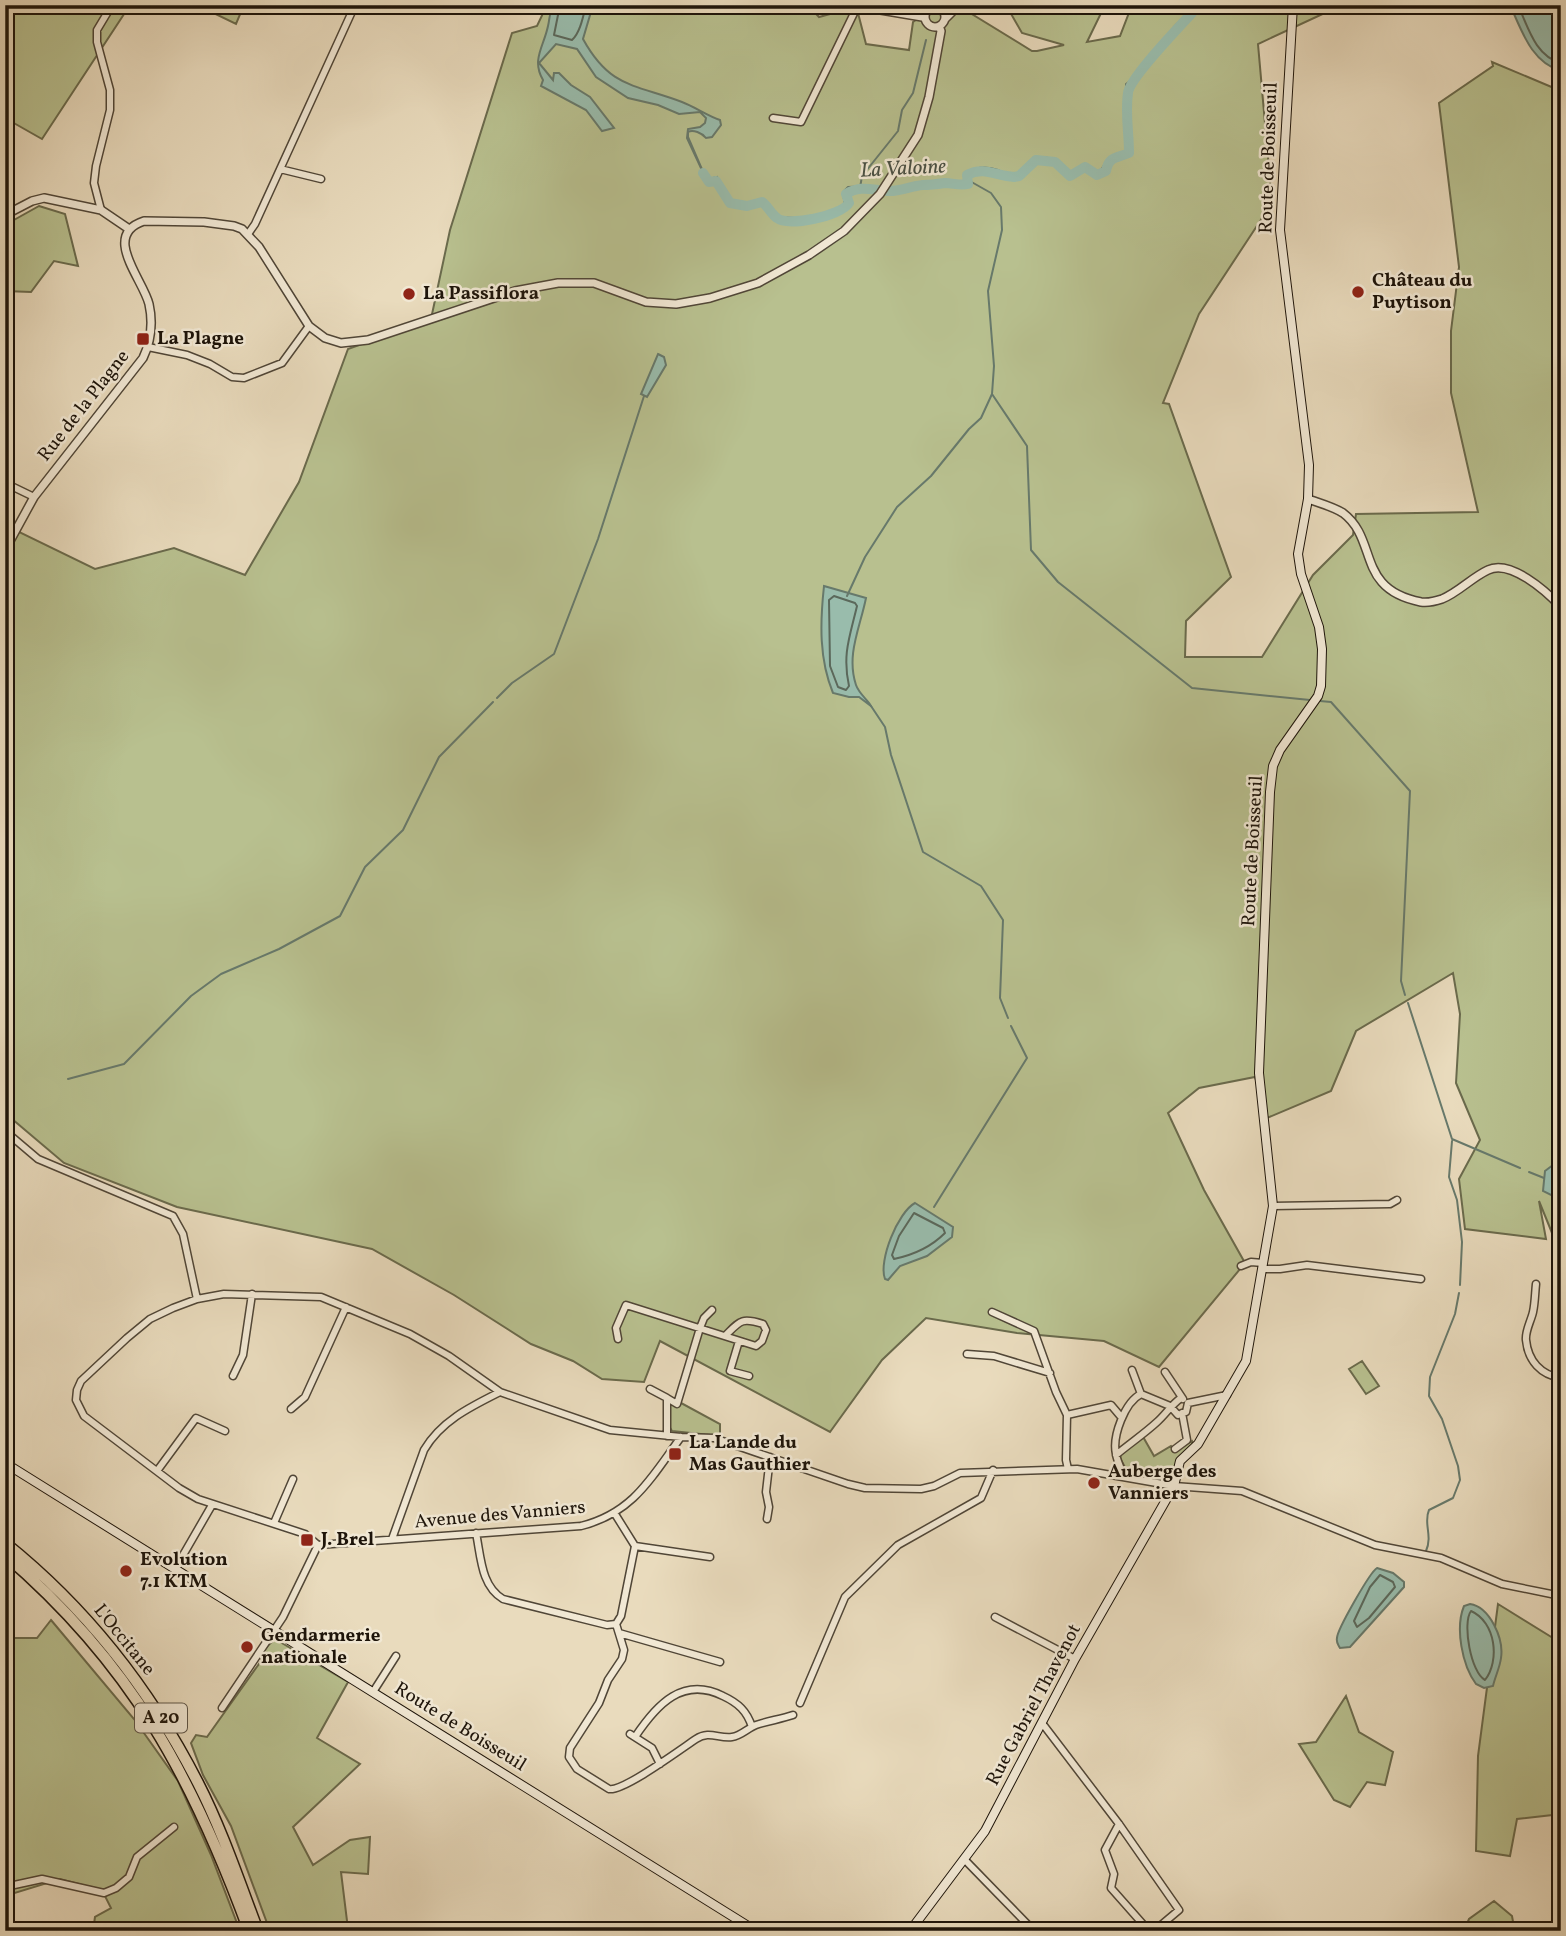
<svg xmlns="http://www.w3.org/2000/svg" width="1566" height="1936" viewBox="0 0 1566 1936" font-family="Vollkorn,serif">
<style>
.green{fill:#b8c08f;stroke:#6a6a4c;stroke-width:2}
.water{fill:#99bcac;stroke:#67796b;stroke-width:2}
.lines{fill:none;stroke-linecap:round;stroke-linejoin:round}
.shore{stroke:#5b685b;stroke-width:2}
.stream{stroke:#67796b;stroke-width:2}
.river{stroke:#99bcac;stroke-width:10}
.minor-casing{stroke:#504637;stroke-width:9}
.tertiary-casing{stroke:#504637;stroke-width:10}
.secondary-casing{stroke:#1d140a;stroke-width:10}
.motorway-casing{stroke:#1d140a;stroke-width:13}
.minor{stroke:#f1e8d4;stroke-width:6}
.tertiary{stroke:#f1e8d4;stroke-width:7}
.secondary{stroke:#f1e8d4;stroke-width:8}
.motorway{stroke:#e9dbbd;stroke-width:10}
.poi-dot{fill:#8f2418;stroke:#f1e8d4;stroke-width:2.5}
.labels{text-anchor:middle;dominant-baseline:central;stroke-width:5;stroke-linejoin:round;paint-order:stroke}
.shield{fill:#f1e8d4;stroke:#5d5447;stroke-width:2}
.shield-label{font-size:18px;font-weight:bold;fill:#1d140a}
.street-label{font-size:19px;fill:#1d140a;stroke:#f1e8d4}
.poi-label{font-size:19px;font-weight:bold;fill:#1d140a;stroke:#f1e8d4;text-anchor:start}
.water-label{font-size:21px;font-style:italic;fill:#484f43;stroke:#f1e8d4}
</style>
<rect width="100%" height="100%" fill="#e9dbbd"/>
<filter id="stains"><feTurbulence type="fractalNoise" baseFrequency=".00286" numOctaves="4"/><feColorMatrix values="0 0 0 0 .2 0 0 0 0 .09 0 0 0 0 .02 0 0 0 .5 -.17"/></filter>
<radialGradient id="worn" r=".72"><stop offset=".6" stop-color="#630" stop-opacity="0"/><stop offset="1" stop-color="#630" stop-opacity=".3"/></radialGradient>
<path class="green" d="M 5,5 L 130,5 L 42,139 L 5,118 Z
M 197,5 L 244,5 L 236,24 Z
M 547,5 L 808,5 L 819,17 L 848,9 L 858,13 L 866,44 L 909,50 L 913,22 L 939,5 L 957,5 L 1032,51 L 1037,51 L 1064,45 L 1022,33 L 1006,5 L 1105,5 L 1087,42 L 1120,36 L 1132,5 L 1342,5 L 1258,44 L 1272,203 L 1199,314 L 1163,403 L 1169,404 L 1231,577 L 1186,621 L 1185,657 L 1262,657 L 1313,575 L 1353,535 L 1356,514 L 1478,512 L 1451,393 L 1451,331 L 1459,267 L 1439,103 L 1493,66 L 1492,62 L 1561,91 L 1561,1255 L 1539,1201 L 1546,1239 L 1465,1229 L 1459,1179 L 1480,1140 L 1456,1083 L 1460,1014 L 1453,973 L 1356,1031 L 1331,1091 L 1267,1118 L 1255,1077 L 1199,1088 L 1168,1113 L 1204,1190 L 1245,1263 L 1159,1367 L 1104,1341 L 1017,1333 L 926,1318 L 882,1360 L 830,1432 L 660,1341 L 644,1382 L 602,1379 L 573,1361 L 531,1344 L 454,1295 L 372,1249 L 177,1207 L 64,1163 L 5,1113 L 5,525 L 95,569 L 174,548 L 245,575 L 299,482 L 348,349 L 431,319 L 450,230 L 512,33 L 537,26 Z
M 39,206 L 65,214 L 78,266 L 54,261 L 31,292 L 5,291 L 5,225 Z
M 1362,1361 L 1379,1386 L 1366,1394 L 1349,1369 Z
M 670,1397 L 720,1424 L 720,1436 L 672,1431 L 669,1426 Z
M 1142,1435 L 1154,1456 L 1171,1446 L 1176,1451 L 1192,1441 L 1193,1445 L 1172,1479 L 1127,1471 L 1120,1458 L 1121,1454 Z
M 1498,1604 L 1561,1643 L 1561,1814 L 1517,1819 L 1510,1856 L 1476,1851 L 1478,1756 Z
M 51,1620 L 134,1719 L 178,1781 L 211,1855 L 240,1931 L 93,1931 L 95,1917 L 111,1908 L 102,1890 L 60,1879 L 5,1896 L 5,1638 L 37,1638 Z
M 275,1639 L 348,1682 L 317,1738 L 360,1764 L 293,1827 L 313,1865 L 350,1840 L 370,1837 L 368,1874 L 341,1872 L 348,1929 L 346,1931 L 270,1931 L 231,1826 L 203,1775 L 191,1743 L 196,1735 L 207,1737 L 261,1661 L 263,1650 Z
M 1346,1696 L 1359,1732 L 1393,1752 L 1385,1785 L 1367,1782 L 1350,1807 L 1334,1800 L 1299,1744 L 1316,1742 Z
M 1494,1901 L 1512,1916 L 1514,1927 L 1511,1931 L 1464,1931 L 1469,1919 Z"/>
<path class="water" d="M 554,5 L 593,5 L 583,39 C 610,88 634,84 682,102 C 695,107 708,116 720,120 L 721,125 L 712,137 L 706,138 C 702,133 693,129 688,132 L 688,137 L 704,174 L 709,179 L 717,177 C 722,189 729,208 746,204 C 752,203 756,200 763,199 L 779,217 L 811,219 L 845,207 L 843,192 L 848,187 L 873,186 L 849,192 L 846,194 L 848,207 L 814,220 L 778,220 L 762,202 L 747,206 L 730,203 L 716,181 L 707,181 L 687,138 L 688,129 L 700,127 L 705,123 L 706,118 L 700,112 L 679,114 L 658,105 L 628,98 L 596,77 L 577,49 L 556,44 L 539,63 L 553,80 L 554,73 L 559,73 L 571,85 L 590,97 L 614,128 L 602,131 L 586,110 L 541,86 L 543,80 C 531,60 544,46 548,26 C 550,18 549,12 554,5 Z
M 1193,5 L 1192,13 C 1180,27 1129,79 1128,93 C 1125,113 1129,133 1129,153 C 1117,158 1109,156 1106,171 L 1097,175 L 1094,175 L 1085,167 L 1070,176 C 1061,169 1056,160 1043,159 C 1028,159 1027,173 1016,176 C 998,181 988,164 967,175 L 968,184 C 960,185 953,183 945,184 C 926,184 907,189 888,192 L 890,188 C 904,189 906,185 918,183 C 933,181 948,181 963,183 L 966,181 L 966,173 C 976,167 987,166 998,170 C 1002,172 1003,174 1008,175 C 1027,178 1030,145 1057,162 C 1062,165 1064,170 1069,173 L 1075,172 L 1081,166 L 1087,165 L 1095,174 L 1099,173 L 1108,159 L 1127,151 L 1126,84 C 1142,74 1159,47 1171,31 C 1178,21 1187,17 1193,5 Z
M 1510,5 L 1561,5 L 1561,71 C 1531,62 1522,31 1510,5 Z
M 658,354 L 664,357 L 666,365 L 647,397 L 641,394 Z
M 824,586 L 866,598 C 860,628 846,655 856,685 C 859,694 869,701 871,706 L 859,697 L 849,697 L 833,693 C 819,659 820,623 824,586 Z
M 1553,1165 L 1561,1165 L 1561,1200 L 1543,1191 L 1545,1171 Z
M 915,1203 L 953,1227 L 952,1237 L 927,1256 L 900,1266 L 888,1280 L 885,1279 C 878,1261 898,1212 915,1203 Z
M 1377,1568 L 1393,1573 L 1404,1582 L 1404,1587 L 1350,1647 L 1340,1648 C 1338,1644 1336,1643 1337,1638 C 1337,1630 1370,1572 1377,1568 Z
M 1470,1604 C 1490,1607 1504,1639 1501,1658 C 1500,1667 1495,1677 1493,1686 L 1484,1688 L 1476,1684 C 1462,1665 1455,1628 1464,1606 Z"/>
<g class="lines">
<path class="shore" d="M 560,5 L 554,35 L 572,40 C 580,33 583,17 586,5
M 1518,5 C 1528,27 1535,56 1561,63
M 834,596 L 855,603 L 857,606 C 850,636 842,654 849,686 L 846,690 L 838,687 L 830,666 L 829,600 Z
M 914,1213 L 943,1228 L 945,1233 C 931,1247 913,1255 894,1259 L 892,1255 L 899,1236 Z
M 1380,1575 L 1393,1582 L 1395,1587 L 1369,1618 L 1357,1627 L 1354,1621 L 1370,1587 Z
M 1471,1611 C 1496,1622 1500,1661 1485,1680 C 1471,1673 1462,1623 1471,1611 Z"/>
<path class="stream" d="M 968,180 L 991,193 L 1001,207 L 1002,230 L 988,291 L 994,366 L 992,394 L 1027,446 L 1031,550 L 1058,582 L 1192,688 L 1310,700
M 860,188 L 862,176 L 898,131 L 902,110 L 913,93 L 926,40
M 847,596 L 865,557 L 897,507 L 931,476 L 969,429 L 981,418 L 992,394
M 497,698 L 512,683 L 554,654 L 598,539 L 644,396
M 1320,701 L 1331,702 L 1410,791 L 1401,981 L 1405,995
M 871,706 L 885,727 L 891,755 L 923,852 L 981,886 L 1003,920 L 1000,998 L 1008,1018
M 1408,1003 L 1452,1139 L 1520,1168
M 68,1079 L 124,1064 L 191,996 L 221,974 L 279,949 L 340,916 L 365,867 L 403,830 L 439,757 L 493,702
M 1452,1141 L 1449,1177 L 1457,1200 L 1462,1242 L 1460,1285
M 1529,1172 L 1544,1178
M 934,1207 L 1027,1058 L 1011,1026
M 1426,1551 C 1433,1535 1423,1523 1429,1510 L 1453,1498 L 1460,1480 L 1458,1466 L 1442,1419 L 1429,1396 L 1430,1377 L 1455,1314 L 1459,1293"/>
<path class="river" d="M 703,173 L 709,182 L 716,181 L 730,203 L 747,206 L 762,202 C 768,206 771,214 777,218 C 788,227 841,216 849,203 L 846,194 C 861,184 874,191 890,191 C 901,191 911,186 923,185 C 930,185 938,184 945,183 C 953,183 960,186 968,184 L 967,175 C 984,166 996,176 1014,177 L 1019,176 L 1036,160 L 1055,162 L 1070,176 L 1085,167 L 1097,175 L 1106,171 C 1109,156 1117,158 1129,153 C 1129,133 1125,113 1128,93 C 1129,79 1180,26 1192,13 L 1191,9 L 1194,5"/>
<defs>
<path id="minor" d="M 848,5 L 925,18
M 933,5 L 934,8
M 927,11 L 928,5
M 773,118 L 801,122 L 857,7
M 280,169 L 321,179
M 101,210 L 94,183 L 96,166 L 110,110 L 110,90 L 97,42 L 97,30 L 112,5
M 248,234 L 255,224 L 355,5
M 148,347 L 187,355 L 210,364 L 232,377 L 244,378 L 282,363 L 309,326
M 5,483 L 34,497
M 5,1131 L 38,1159 L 173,1216 L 183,1234 L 197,1299
M 1273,1206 L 1390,1204 L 1397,1200
M 1241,1266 L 1251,1262 L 1263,1263
M 1262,1269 L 1280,1269 L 1307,1265 L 1421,1279
M 1536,1284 C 1535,1293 1535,1303 1533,1312 C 1531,1321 1525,1331 1526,1340 C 1528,1361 1541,1375 1561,1378
M 992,1312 L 1034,1331 L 1056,1392 L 1067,1415 L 1066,1460 L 1068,1469
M 618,1339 L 616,1328 L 626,1305 L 756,1346 L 762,1341 L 766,1330 L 763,1324 C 741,1317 740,1321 725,1336
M 739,1341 L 730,1371 L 749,1376
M 967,1354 L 994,1356 L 1050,1373
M 1132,1370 L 1141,1394
M 1165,1372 L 1183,1399
M 233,1376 L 243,1355 L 252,1294
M 650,1389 L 667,1398 L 667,1436
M 1141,1394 L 1170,1406 L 1178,1415 L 1186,1412 L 1188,1403
M 667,1398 L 677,1404 L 700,1328 L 704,1318 L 712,1310
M 1188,1403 L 1227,1395
M 291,1409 L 305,1397 L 346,1307
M 1067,1415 L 1111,1405 L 1122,1418
M 681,1437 C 651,1478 633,1513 581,1526 L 318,1545 L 305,1534 L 198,1499 L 179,1488 L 84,1416 L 76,1400 L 77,1390 L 81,1381 L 127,1338 L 150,1319 L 173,1308 L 197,1299 L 224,1294 L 321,1297 L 410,1334 L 449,1356 L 500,1392 L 610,1430 L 681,1437 L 714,1438 L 848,1484 L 865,1488 L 921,1489 L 934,1486 L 960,1473 L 1077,1469 L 1174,1486 L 1242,1491 L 1375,1545 L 1441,1558 L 1502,1584 L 1561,1596
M 1175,1449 L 1187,1440 L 1182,1413
M 1116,1455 C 1129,1444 1144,1434 1157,1422 C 1166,1414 1171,1405 1181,1398
M 157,1471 L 196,1418 L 225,1431
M 1124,1476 C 1121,1469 1117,1461 1116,1454 C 1112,1436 1125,1402 1141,1394
M 767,1519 L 769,1507 L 766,1492 L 770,1457
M 274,1523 L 293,1479
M 476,1533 C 481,1557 481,1586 503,1599 L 607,1625 L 616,1624 L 621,1616 L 635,1546 L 615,1514
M 392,1539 L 424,1450 C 441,1421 470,1407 500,1392
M 635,1546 L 710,1557
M 175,1569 L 212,1505
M 995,1617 L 1075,1659
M 616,1624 L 624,1650 L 622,1659 L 608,1680 L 599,1703 L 570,1748 L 569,1757 L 577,1769 L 609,1789 C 623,1792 681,1749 696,1739 C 709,1730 719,1739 732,1737 C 741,1736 748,1728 756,1725 C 768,1721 781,1719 793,1715
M 619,1633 L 720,1662
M 373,1692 L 396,1656
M 800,1703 L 845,1597 L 898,1545 L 981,1498 L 993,1470
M 222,1708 L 283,1617 L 318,1545
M 1042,1723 L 1119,1824 L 1179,1910 L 1154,1931
M 630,1734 L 652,1748 L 660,1764
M 635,1737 C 657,1704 683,1676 723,1696 C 738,1703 747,1711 752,1727
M 1119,1824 L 1105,1850 L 1114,1874 L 1111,1888 L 1149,1931
M 964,1859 L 1034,1931
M 5,1887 L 42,1879 L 104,1893 L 116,1888 L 129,1877 L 137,1857 L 174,1827"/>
<path id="tertiary" d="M925 17a10 10 0 1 1 20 0a10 10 0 1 1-20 0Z
M 945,19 L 959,5
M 5,215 L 32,201 L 44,198 L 101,210 L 129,229
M 1308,499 C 1319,503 1334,507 1343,513 C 1379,540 1355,589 1421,602 C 1428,603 1436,601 1442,599 C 1459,592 1471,578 1488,570 C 1510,559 1546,591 1561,607
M 5,550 L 34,497 L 143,358 C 151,341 153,322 149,304 C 143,279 101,235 144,221 L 204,222 L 234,226 L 242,229 L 259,247 L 309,326 L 325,338 L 341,343 L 368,340 L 515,291 L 558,283 L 594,283 L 646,302 L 676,304 L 710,298 L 758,283 L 809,255 L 844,231 L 880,194 L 918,135 L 929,97 L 941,31 L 939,26"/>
<path id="secondary" d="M 5,1463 L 756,1931
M 910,1931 L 985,1831 L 1075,1659 L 1174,1486 L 1180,1461 L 1198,1444 L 1246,1361 L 1273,1206 L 1259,1073 L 1270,792 L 1273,766 L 1280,750 L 1318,696 L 1321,686 L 1322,649 L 1319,627 L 1301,574 L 1298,554 L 1308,499 L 1309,465 L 1280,230 L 1293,5"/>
<path id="motorway" d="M 5,1543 C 86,1608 151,1691 198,1783 C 222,1830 239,1881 258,1931
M 5,1555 C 132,1664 192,1776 249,1931"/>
</defs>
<use href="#minor" class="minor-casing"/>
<use href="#tertiary" class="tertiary-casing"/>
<use href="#secondary" class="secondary-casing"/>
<use href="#motorway" class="motorway-casing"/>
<use href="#minor" class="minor"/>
<use href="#tertiary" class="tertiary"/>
<use href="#secondary" class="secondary"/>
<use href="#motorway" class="motorway"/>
</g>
<g class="poi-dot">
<circle cx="1358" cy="292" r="7"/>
<circle cx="409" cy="294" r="7"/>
<rect x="136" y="332" width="14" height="14" rx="3.5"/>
<rect x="668" y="1447" width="14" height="14" rx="3.5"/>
<circle cx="1094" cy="1483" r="7"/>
<rect x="300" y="1533" width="14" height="14" rx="3.5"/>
<circle cx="126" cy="1571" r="7"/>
<circle cx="247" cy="1647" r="7"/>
</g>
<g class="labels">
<rect class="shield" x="135" y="1703.5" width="52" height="29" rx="5"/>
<g class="shield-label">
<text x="161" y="1718">A 20</text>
</g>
<g class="street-label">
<text transform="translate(1269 158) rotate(-88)">Route de Boisseuil</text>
<text transform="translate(84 406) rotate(-52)">Rue de la Plagne</text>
<text transform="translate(1253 851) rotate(-87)">Route de Boisseuil</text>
<text transform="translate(500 1515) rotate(-5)">Avenue des Vanniers</text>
<text transform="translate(124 1640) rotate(51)">L'Occitane</text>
<text transform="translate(1034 1705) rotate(-62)">Rue Gabriel Thavenot</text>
<text transform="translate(460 1727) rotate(32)">Route de Boisseuil</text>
</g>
<g class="poi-label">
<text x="1372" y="281">Château du<tspan x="1372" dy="22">Puytison</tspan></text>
<text x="423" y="294">La Passiflora</text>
<text x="157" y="339">La Plagne</text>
<text x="689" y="1443">La Lande du<tspan x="689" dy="22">Mas Gauthier</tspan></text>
<text x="1108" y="1472">Auberge des<tspan x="1108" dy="22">Vanniers</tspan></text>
<text x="321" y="1540">J. Brel</text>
<text x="140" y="1560">Evolution<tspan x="140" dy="22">7.1 KTM</tspan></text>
<text x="261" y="1636">Gendarmerie<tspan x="261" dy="22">nationale</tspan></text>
</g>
<g class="water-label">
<text transform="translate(903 169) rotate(-3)">La Valoine</text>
</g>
</g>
<rect width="1566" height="1936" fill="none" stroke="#e9dbbd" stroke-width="28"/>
<rect x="7" y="7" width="1552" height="1922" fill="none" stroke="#1d140a" stroke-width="3.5"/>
<rect x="14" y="14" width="1538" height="1908" fill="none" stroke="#1d140a" stroke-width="2"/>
<rect width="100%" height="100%" filter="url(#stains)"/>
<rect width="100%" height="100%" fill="url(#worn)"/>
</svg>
